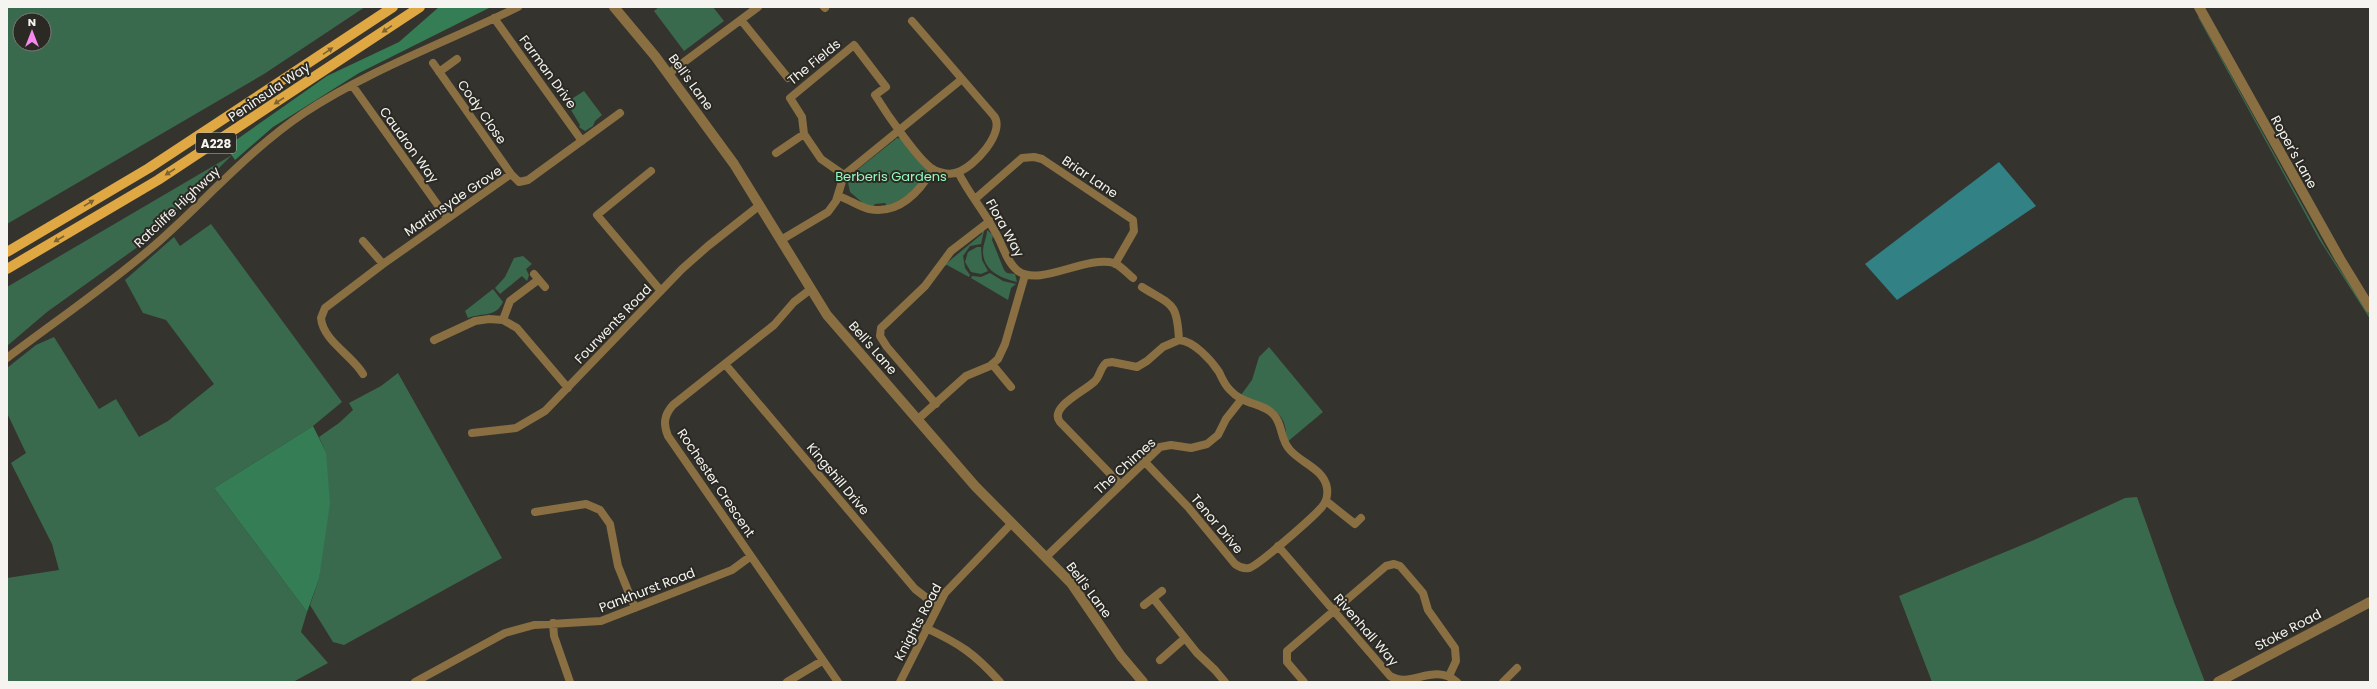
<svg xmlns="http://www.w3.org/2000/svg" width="2377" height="689" viewBox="0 0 2377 689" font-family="Poppins,sans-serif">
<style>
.green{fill:#3a6a4d;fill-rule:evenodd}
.forest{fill:#357d55}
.water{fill:#318185}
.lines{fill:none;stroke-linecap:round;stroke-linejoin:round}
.minor{stroke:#896f42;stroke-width:8}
.tertiary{stroke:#896f42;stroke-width:10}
.primary{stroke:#dfa842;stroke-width:10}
.oneway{fill:#7c6231}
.labels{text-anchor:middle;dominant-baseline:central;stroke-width:4;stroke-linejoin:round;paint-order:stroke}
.shield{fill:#2b2923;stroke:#b8b7b2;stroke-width:1}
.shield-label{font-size:12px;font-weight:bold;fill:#f5f4f0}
.street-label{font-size:13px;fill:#f5f4f0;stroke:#2b2923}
.park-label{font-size:13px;fill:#95f9bd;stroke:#2b2923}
</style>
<rect width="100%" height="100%" fill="#35332d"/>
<path class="green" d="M 7,7 L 365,7 L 264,74 L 7,224 ZM 20,20 L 44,20 L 44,44 L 20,44 Z
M 659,7 L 713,7 L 724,21 L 684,51 L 654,11 Z
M 2198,17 L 2199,17 L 2326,248 L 2370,315 L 2370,319 L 2319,239 Z
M 584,91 L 602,115 L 595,121 L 593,126 L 585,131 L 579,127 L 580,125 L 568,105 L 570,100 Z
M 897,138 L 902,139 L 927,169 C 924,188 903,199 887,206 L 885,203 L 875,204 L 873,206 L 864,204 L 850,192 L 847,178 Z
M 232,155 L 146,241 L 47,312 L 7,346 L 7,287 Z
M 211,224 L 342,402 L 313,426 L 214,488 L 307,612 L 301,632 L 328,663 L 293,682 L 7,682 L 7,578 L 59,570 L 52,544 L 11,463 L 26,453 L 7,413 L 7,368 L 36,345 L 54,337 L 99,409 L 116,399 L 139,437 L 168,421 L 214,384 L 166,320 L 143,313 L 125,280 L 174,237 L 180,246 Z
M 982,230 L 984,231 L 981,244 L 970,246 L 963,256 L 965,268 L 970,275 L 969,277 L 947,265 L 943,266 L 943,264 L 948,262 L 982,234 Z
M 987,230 L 993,235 L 992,240 L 1004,270 L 1007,273 L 1015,274 L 1017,282 C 1001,278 983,271 983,251 C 983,244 987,237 987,230 Z
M 977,247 L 981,247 L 982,260 L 988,271 L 981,274 L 971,272 L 965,262 L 968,252 Z
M 523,256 L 532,264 L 526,269 L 529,275 L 527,281 L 522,276 L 500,294 L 495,288 L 505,277 L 514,258 Z
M 990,273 L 1003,281 L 1016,284 L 1011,288 L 1008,300 L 971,278 L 972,276 L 981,277 Z
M 493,289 L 503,302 C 495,318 484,312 468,318 L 465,311 Z
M 1269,347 L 1323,412 L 1286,443 C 1289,409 1267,406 1241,395 L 1252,380 L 1259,357 Z
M 398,373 L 502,558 L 344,645 L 333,642 L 310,605 L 319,579 L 326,452 L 319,437 L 339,423 L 353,410 L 349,403 L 381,386 Z
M 2137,497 L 2174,602 L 2205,682 L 1932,682 L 1899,596 L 2034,540 L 2125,498 Z"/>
<path class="forest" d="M 439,7 L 491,7 L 359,73 L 273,127 L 235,160 L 226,147 L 327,76 L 399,42 Z
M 313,426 L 326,452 L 330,503 L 319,579 L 307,612 L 214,488 Z"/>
<path class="water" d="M 1999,162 L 2036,206 L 1897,300 L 1865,264 Z"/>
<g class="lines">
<path class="minor" d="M 824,7 L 825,8
M 494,18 L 582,141
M 741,20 L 788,78
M 433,63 L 511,174
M 439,72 L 457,59
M 668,74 L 758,7
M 352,85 L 447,218
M 776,153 L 804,134
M 651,171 L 597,215 L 661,291
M 958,172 C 971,198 991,219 1002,246 C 1006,255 1010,265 1018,271 C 1040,287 1086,255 1114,263 C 1121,266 1127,273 1133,278
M 844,175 L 821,159 L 804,134 L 802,117 L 790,98 L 854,45 L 886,87 L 875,95 C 885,111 919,162 934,170 C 941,173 951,175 958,172 C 974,167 1006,132 994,116 L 912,21
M 838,196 C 849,199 859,207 869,209 C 899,215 920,191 933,169
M 975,199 L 1022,158 L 1034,157 L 1042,159 L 1133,220 L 1134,231 L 1115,264
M 781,240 L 828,212 L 836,201 L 844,175 L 962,79
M 363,241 L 383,264
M 534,274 L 545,287
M 1142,287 C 1172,306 1177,301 1179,340 C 1194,341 1211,360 1219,372 C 1222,378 1224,384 1230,390 C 1243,405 1264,403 1274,415 C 1283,425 1280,440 1290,450 C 1301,463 1324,469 1327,488 C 1328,495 1326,503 1321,508 C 1313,517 1258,566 1249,568 C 1244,569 1239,567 1235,564 L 1188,507 L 1144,461
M 811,289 L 794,302 L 774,325 L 673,405 C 664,415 663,424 668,436 L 838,682
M 503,320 L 510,301 L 538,280
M 434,340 L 475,321 L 489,319 L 503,320 L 517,328 L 568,388
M 7,358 C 57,320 109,285 156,244 C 206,200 249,150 304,113 C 371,69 447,42 518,7
M 725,364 L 915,589 L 937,606
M 992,364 L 1011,387
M 363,374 C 352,355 323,341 321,318 L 325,308 L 383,264 L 511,174 L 519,182 L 528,180 L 620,113
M 936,404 L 887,347 L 880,336 L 881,328 L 925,286 L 951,251 L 990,221
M 917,420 L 966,376 L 990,366 L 998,359 L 1005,344 L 1025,275
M 472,433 L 516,428 L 545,411 L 682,269 L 708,246 L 760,205
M 1121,485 L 1060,422 C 1048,407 1087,390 1095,381 C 1100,376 1100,368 1106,363 L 1112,362 L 1137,367 L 1147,361 L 1163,347 L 1179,340
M 1326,501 L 1355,524 L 1361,518
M 535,512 L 586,504 L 600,510 L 610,524 L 618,566 L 635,608
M 1278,546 L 1390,676 C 1411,689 1433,662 1457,682
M 1046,557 L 1160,447 L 1171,445 L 1191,448 L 1207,444 L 1218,435 L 1226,419 L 1241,400
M 1153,598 L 1197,653 L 1215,670 L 1225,682
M 1144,605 L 1162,591
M 553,623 L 554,636 L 570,682
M 926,628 C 960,644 974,653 1000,682
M 1160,660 L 1185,638
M 415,682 L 505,633 L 534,625 L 601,621 L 732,570 L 751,556
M 787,682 L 822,661
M 900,682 L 945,593 L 1011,524
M 1304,682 L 1287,662 L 1287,651 L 1386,566 L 1394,564 L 1400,566 L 1418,587 L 1423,593 L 1428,610 L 1455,648 L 1456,661 L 1449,676
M 1503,682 L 1517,668"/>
<path class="tertiary" d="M 614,7 L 655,56 L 734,164 L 827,315 L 975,486 L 1071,583 L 1121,656 L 1143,682
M 2199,7 L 2340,259 L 2370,308
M 2218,682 L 2370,602"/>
<path class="primary" d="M 7,252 L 149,168 L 393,7
M 7,269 L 158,180 L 420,7"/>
</g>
<defs><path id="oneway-solid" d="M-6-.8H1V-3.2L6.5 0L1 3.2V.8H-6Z"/></defs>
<g class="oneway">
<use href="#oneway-solid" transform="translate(387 29) rotate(146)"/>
<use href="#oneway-solid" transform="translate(328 51) rotate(-34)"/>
<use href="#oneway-solid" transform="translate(279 101) rotate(147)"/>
<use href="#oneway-solid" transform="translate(170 172) rotate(147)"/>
<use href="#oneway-solid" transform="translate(89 203) rotate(-31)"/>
<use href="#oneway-solid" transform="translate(59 239) rotate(150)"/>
</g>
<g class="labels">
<rect class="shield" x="196" y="133" width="40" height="20" rx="3"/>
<g class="shield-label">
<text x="216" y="143">A228</text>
</g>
<g class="street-label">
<text transform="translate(814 62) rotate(-39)">The Fields</text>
<text transform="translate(548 72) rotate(54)">Farman Drive</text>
<text transform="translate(691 82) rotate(54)">Bell's Lane</text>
<text transform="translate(269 92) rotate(-34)">Peninsula Way</text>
<text transform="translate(482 112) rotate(55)">Cody Close</text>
<text transform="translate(409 145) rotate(54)">Caudron Way</text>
<text transform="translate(2294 152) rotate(61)">Roper's Lane</text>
<text transform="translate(1090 177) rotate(34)">Briar Lane</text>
<text transform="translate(453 201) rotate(-34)">Martinsyde Grove</text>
<text transform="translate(177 207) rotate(-43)">Ratcliffe Highway</text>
<text transform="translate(1005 228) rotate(61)">Flora Way</text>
<text transform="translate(613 324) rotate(-46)">Fourwents Road</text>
<text transform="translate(873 348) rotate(49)">Bell's Lane</text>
<text transform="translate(1125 466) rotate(-42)">The Chimes</text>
<text transform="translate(838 479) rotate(50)">Kingshill Drive</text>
<text transform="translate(716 483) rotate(56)">Rochester Crescent</text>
<text transform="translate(1217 524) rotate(50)">Tenor Drive</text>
<text transform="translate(647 590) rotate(-21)">Pankhurst Road</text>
<text transform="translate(1089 590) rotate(53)">Bell's Lane</text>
<text transform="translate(918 622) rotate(-62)">Knights Road</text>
<text transform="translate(1366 630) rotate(49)">Rivenhall Way</text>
<text transform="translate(2288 630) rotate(-28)">Stoke Road</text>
</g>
<g class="park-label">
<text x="891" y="176">Berberis Gardens</text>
</g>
</g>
<rect width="2377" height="689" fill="none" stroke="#f5f4f0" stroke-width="16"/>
<g transform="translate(32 32)"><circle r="19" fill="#2b2923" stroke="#7c7a75"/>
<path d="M0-3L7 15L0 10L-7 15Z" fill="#f689ee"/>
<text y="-6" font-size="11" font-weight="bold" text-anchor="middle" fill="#f5f4f0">N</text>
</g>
</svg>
